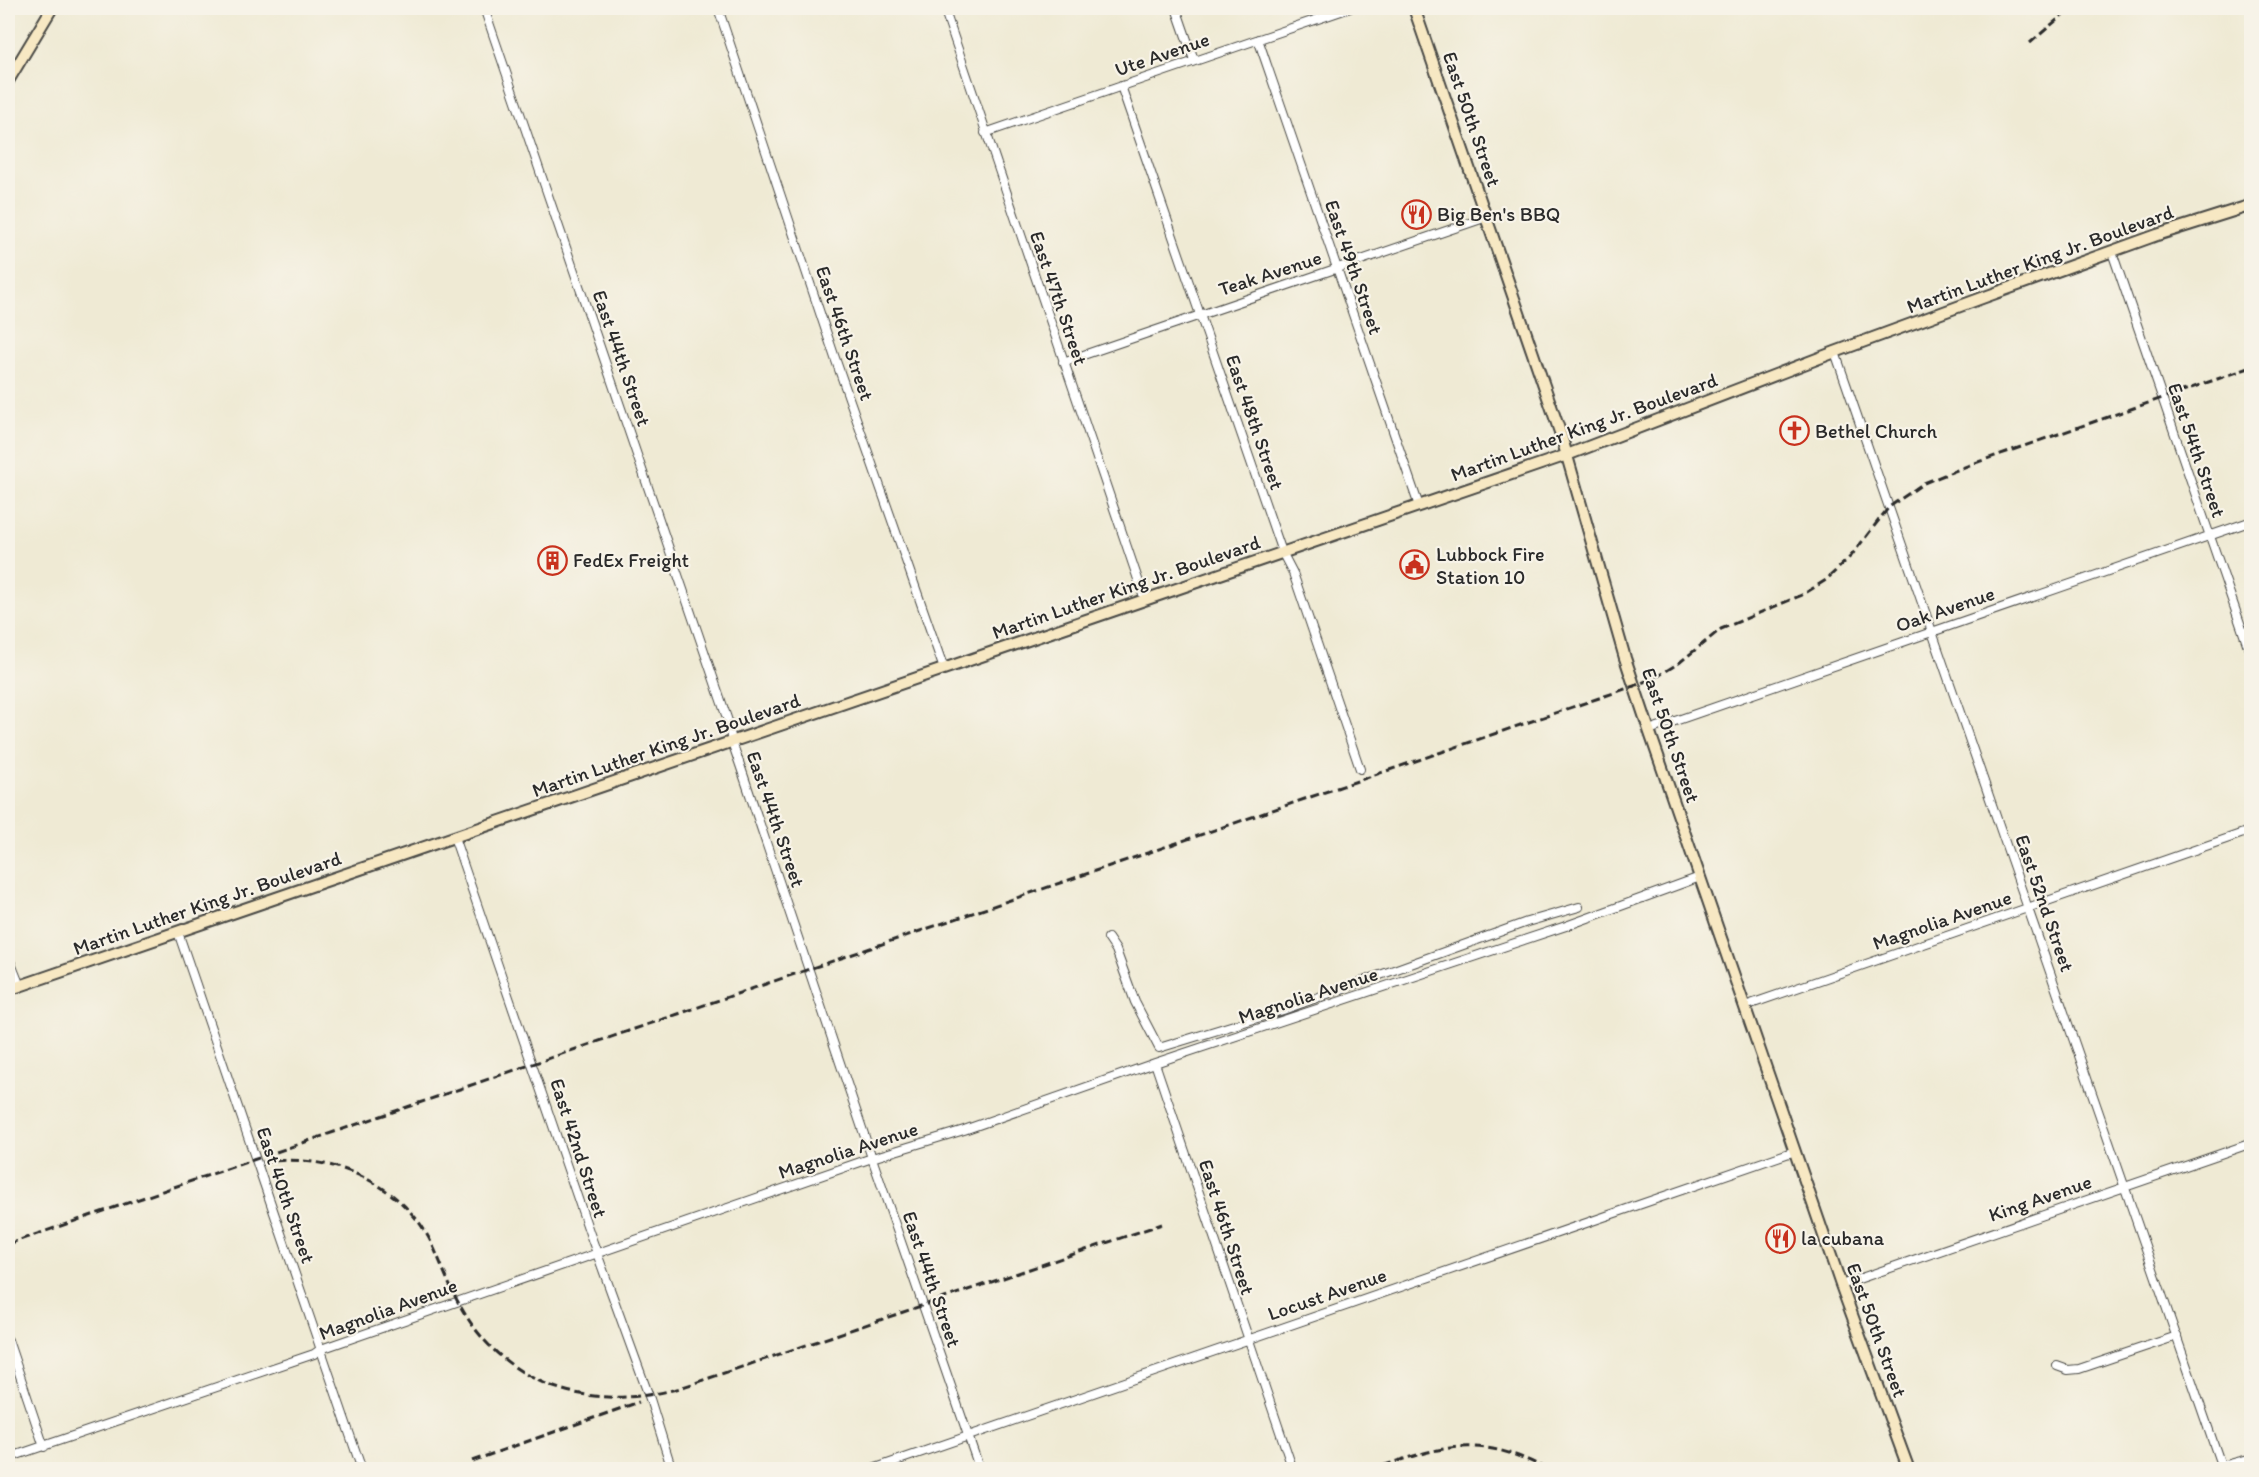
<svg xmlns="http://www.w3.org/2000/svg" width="2259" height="1477" viewBox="0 0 2259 1477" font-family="Itim,sans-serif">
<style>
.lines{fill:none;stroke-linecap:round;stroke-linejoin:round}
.street-casing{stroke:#484844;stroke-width:10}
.secondary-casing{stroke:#484844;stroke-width:14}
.street{stroke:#fff;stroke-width:8}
.secondary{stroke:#f7e8c3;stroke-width:10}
.rail{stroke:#2b2b2b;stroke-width:3;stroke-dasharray:9 4.5;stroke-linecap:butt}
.labels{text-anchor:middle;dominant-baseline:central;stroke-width:4.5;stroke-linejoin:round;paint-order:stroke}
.street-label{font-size:20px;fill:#2b2b2b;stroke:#f7f3e8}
.poi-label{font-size:20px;fill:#2b2b2b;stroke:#f7f3e8;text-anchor:start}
</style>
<rect width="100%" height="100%" fill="#f7f3e8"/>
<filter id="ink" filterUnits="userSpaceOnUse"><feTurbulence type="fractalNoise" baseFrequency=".0167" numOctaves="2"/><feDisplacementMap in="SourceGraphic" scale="12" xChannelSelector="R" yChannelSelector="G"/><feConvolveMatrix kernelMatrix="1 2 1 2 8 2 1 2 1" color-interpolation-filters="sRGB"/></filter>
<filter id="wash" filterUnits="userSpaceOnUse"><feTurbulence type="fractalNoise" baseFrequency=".008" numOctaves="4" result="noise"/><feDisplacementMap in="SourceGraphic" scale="24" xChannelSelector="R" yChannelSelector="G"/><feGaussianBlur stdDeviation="1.35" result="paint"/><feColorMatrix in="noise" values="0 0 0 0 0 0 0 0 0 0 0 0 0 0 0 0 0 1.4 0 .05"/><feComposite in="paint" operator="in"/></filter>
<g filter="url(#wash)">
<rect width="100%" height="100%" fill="#efead4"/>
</g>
<g filter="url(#ink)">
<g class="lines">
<defs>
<path id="street" d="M 484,8 L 728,721 L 732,742 L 740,765 L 872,1158 L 980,1470
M 718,8 L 835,358 L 944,669
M 944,8 L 1145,600
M 1176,8 L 1194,60
M 1258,39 L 1419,506
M 1121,86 L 1282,552 L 1293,573 L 1360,769
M 985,133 L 1350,8
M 2112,252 L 2252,658
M 1835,352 L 2221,1465
M 1063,362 L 1487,217
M 1649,730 L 2252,521
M 454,837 L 590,1234 L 650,1399 L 672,1470
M 178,932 L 362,1470
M 1108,938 L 1116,950 L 1135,1002 L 1159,1048 L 1283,1010 L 1527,922 L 1579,907
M 8,956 L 20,986
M 1745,1006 L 2252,830
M 1155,1063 L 1293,1470
M 1841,1285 L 2252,1143
M 8,1340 L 44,1447
M 2057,1366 L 2068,1370 L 2079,1369 L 2177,1336
M 8,1458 L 314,1354 L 321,1349 L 872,1158 L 964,1130 L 1155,1063 L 1566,926 L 1700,877
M 870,1470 L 1795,1151
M 2207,1470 L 2252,1458"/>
<path id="secondary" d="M 1414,8 L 1561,435 L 1625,658 L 1649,730 L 1841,1285 L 1909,1470
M 8,81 L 52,8
M 8,990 L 1567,455 L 1835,352 L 1982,298 L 2157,235 L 2252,205"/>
</defs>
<use href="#street" class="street-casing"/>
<use href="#secondary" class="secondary-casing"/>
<use href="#street" class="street"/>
<use href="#secondary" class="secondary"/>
<path class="rail" d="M 2030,43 L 2071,8
M 263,1162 C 321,1154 381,1174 418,1221 C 437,1246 443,1275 458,1302 C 504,1388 591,1413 680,1388 L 1162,1224
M 8,1244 L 1634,686 L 1658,676 L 1679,663 L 1721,629 L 1802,595 L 1826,580 L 1851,556 L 1889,507 L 1924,483 L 1972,464 L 2252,367
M 472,1461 L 639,1402
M 1370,1470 C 1439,1447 1479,1432 1548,1470"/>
</g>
</g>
<defs>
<symbol id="restaurant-ring" viewBox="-11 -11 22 22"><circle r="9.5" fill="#f7f3e8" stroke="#c8321e" stroke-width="1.5"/><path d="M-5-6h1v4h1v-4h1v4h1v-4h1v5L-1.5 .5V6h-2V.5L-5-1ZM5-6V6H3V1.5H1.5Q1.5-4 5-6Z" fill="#c8321e"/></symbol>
<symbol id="church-ring" viewBox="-11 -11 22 22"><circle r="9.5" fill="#f7f3e8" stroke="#c8321e" stroke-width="1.5"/><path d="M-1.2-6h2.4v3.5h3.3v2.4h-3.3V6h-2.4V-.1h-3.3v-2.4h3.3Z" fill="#c8321e"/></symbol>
<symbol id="building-ring" viewBox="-11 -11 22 22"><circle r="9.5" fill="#f7f3e8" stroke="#c8321e" stroke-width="1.5"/><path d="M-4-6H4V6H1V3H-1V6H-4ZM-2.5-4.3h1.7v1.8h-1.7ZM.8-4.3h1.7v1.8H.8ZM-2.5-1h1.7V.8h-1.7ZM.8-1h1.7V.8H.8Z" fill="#c8321e"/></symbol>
<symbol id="civic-ring" viewBox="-11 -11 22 22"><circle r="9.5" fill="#f7f3e8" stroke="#c8321e" stroke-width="1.5"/><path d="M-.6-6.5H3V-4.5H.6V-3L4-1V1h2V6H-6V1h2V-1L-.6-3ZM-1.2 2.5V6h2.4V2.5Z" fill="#c8321e"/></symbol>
</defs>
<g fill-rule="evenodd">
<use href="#restaurant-ring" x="1400" y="198" width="33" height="33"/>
<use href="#church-ring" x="1778" y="414" width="33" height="33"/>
<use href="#building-ring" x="536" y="544" width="33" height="33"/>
<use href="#civic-ring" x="1398" y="548" width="33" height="33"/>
<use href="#restaurant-ring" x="1764" y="1222" width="33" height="33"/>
</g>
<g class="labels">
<g class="street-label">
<text transform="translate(1162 54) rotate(-19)">Ute Avenue</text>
<text transform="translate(1472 119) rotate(71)">East 50th Street</text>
<text transform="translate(2040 259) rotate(-20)">Martin Luther King Jr. Boulevard</text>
<text transform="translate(1354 267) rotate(71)">East 49th Street</text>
<text transform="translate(1270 273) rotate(-18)">Teak Avenue</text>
<text transform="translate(1059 298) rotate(71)">East 47th Street</text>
<text transform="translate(845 333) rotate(71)">East 46th Street</text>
<text transform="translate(622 358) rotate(71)">East 44th Street</text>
<text transform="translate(1255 422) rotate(71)">East 48th Street</text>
<text transform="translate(1584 427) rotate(-20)">Martin Luther King Jr. Boulevard</text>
<text transform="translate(2197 450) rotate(71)">East 54th Street</text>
<text transform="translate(1126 587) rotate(-19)">Martin Luther King Jr. Boulevard</text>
<text transform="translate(1945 609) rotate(-19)">Oak Avenue</text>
<text transform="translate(1671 735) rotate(71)">East 50th Street</text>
<text transform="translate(666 745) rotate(-19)">Martin Luther King Jr. Boulevard</text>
<text transform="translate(776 819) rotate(71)">East 44th Street</text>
<text transform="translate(207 903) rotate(-19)">Martin Luther King Jr. Boulevard</text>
<text transform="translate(2045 903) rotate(71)">East 52nd Street</text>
<text transform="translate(1942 920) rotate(-19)">Magnolia Avenue</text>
<text transform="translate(1308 995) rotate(-18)">Magnolia Avenue</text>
<text transform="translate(579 1148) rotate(72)">East 42nd Street</text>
<text transform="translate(848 1150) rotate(-18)">Magnolia Avenue</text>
<text transform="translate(286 1195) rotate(71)">East 40th Street</text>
<text transform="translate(2040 1198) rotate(-19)">King Avenue</text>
<text transform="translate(1227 1227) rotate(72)">East 46th Street</text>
<text transform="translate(932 1279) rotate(71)">East 44th Street</text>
<text transform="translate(1327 1294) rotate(-19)">Locust Avenue</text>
<text transform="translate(388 1309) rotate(-20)">Magnolia Avenue</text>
<text transform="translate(1877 1330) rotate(70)">East 50th Street</text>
</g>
<g class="poi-label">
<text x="1437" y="214">Big Ben's BBQ</text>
<text x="1815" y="431">Bethel Church</text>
<text x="1436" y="554">Lubbock Fire<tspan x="1436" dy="23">Station 10</tspan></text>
<text x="573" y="560">FedEx Freight</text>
<text x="1801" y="1238">la cubana</text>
</g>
</g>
<rect width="2259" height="1477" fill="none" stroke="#f7f3e8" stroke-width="30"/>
</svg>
